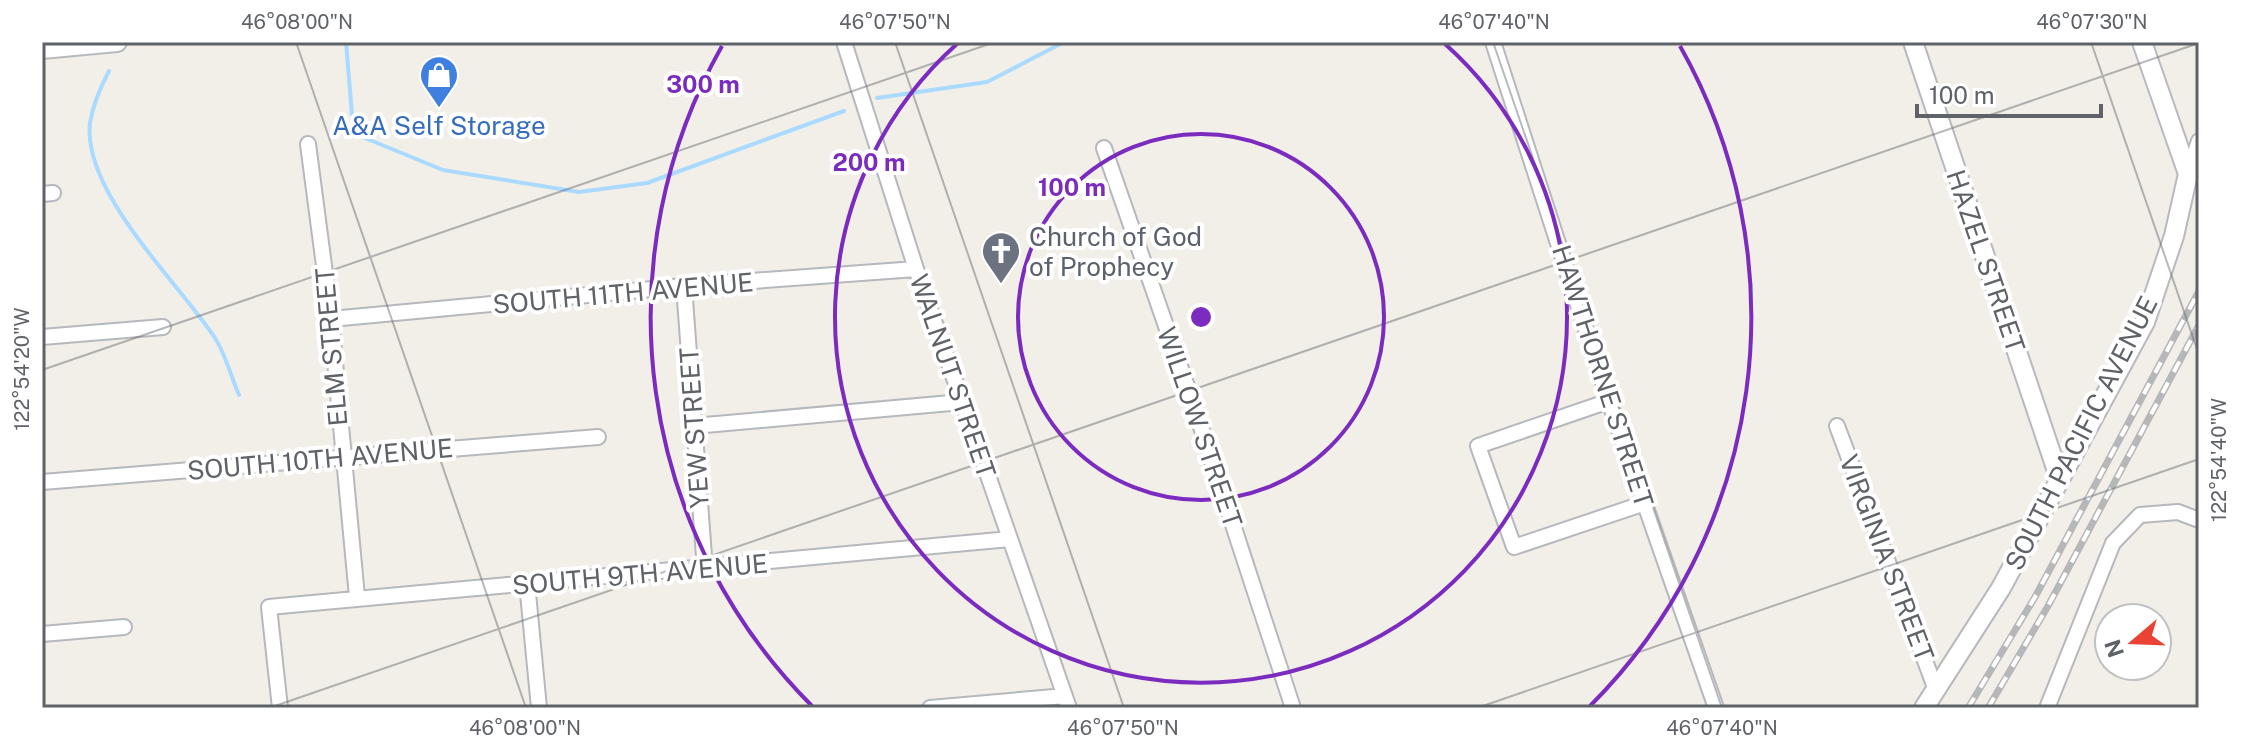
<svg xmlns="http://www.w3.org/2000/svg" width="2241" height="750" viewBox="0 0 2241 750" font-family="'Public Sans',sans-serif">
<style>
.lines{fill:none;stroke-linecap:round;stroke-linejoin:round}
.stream{stroke:#aadaff;stroke-width:4}
.street-casing{stroke:#b5b8bc;stroke-width:18}
.secondary-casing{stroke:#b6babf;stroke-width:22}
.street{stroke:#fff;stroke-width:14}
.secondary{stroke:#fff;stroke-width:18}
.rail-casing{stroke:#b6b7b8;stroke-width:7}
.rail{stroke:#fff;stroke-width:4;stroke-dasharray:12;stroke-linecap:butt}
.ticks{fill:none;stroke:#5f6368;stroke-width:2;stroke-opacity:0.45}
.ring{fill:none;stroke:#7b2cbf;stroke-width:4}
.labels{text-anchor:middle;dominant-baseline:central;stroke-width:8;stroke-linejoin:round;paint-order:stroke}
.shop-label{font-size:26px;fill:#366cbe;stroke:#fff}
.worship-label{font-size:26px;fill:#5b616d;stroke:#fff;text-anchor:start}
.street-label{font-size:26px;fill:#5f6368;stroke:#fff}
.centre{fill:#7b2cbf;stroke:#fff;stroke-width:4}
.ring-label{font-size:24px;text-anchor:middle;font-weight:bold;fill:#7b2cbf;stroke:#fff;stroke-width:8;stroke-linejoin:round;paint-order:stroke}
.neatline{fill:none;stroke:#5f6368;stroke-width:3}
.ticks-label{font-size:20px;text-anchor:middle;fill:#5f6368}
</style>
<rect width="100%" height="100%" fill="#f1efe8"/>
<g class="lines">
<path class="stream" d="M 346,42 L 352,115 L 365,138 L 443,170 L 579,192 L 647,183 L 844,111
M 109,71 C 100,88 93,104 90,123 C 82,192 179,283 215,338 C 226,355 231,377 239,395
M 877,98 L 987,82 L 1064,42"/>
<defs>
<path id="street" d="M 844,42 L 916,269 L 1069,708
M 1493,42 L 1609,401 L 1716,708
M 308,144 L 331,319 L 357,597
M 1104,148 L 1198,418 L 1293,708
M 2188,174 L 2199,141
M 42,194 L 53,193
M 684,286 L 705,570
M 331,319 L 684,286 L 916,269
M 42,337 L 163,327
M 1609,401 L 1478,446 L 1514,547 L 1645,503
M 694,426 L 962,402
M 1837,426 L 1936,690
M 42,482 L 598,437
M 527,583 L 539,708
M 42,634 L 124,627
M 280,708 L 269,607 L 1010,539
M 930,708 L 1065,696
M 2047,708 L 2113,543 L 2140,515 L 2178,512 L 2199,520"/>
<path id="secondary" d="M 1913,42 L 2060,480
M 42,49 L 117,42
M 1924,708 L 2001,588 L 2145,322 L 2174,236 L 2188,174 L 2142,42"/>
</defs>
<use href="#street" class="street-casing"/>
<use href="#secondary" class="secondary-casing"/>
<use href="#street" class="street"/>
<use href="#secondary" class="secondary"/>
<defs>
<path id="rail" d="M 1968,708 L 2035,597 L 2199,291
M 1988,708 L 2048,606 L 2199,325"/>
</defs>
<use href="#rail" class="rail-casing"/>
<use href="#rail" class="rail"/>
</g>
<path class="ticks" d="M 296,42 L 526,708M 895,42 L 1124,708M 1493,42 L 1722,708M 2091,42 L 2199,355M 42,370 L 995,42M 269,708 L 2199,43M 1477,708 L 2199,459"/>
<g class="ring">
<circle cx="1201" cy="317" r="183"/>
<path d="M1444 43A366 366 0 1 1 958 43"/>
<path d="M812 706A550 550 0 0 1 722 46M1680 46A550 550 0 0 1 1590 706"/>
</g>
<defs>
<symbol id="shop-pin" viewBox="-11 -11 22 30"><path d="M0 17L-7.5 6A9.5 9.5 0 1 1 7.5 6Z" fill="#3f7fe0" stroke="#fff"/><path d="M-5-2.5h2.3a2.7 3.5 0 0 1 5.4 0H5L5.5 6h-11ZM-1.5-2.5h3a1.5 2.3 0 0 0-3 0Z" fill="#fff"/></symbol>
<symbol id="church-pin" viewBox="-11 -11 22 30"><path d="M0 17L-7.5 6A9.5 9.5 0 1 1 7.5 6Z" fill="#6b7280" stroke="#fff"/><path d="M-1.2-6h2.4v3.5h3.3v2.4h-3.3V6h-2.4V-.1h-3.3v-2.4h3.3Z" fill="#fff"/></symbol>
</defs>
<g fill-rule="evenodd">
<use href="#shop-pin" x="417" y="53" width="44" height="60"/>
<use href="#church-pin" x="979" y="229" width="44" height="60"/>
</g>
<g class="labels">
<g class="shop-label">
<text x="439" y="125">A&amp;A Self Storage</text>
</g>
<g class="worship-label">
<text x="1029" y="236">Church of God<tspan x="1029" dy="30">of Prophecy</tspan></text>
</g>
<g class="street-label">
<text transform="translate(1986 261) rotate(71)">HAZEL STREET</text>
<text transform="translate(623 293) rotate(-5)">SOUTH 11TH AVENUE</text>
<text transform="translate(331 347) rotate(-95)">ELM STREET</text>
<text transform="translate(953 376) rotate(71)">WALNUT STREET</text>
<text transform="translate(1603 376) rotate(72)">HAWTHORNE STREET</text>
<text transform="translate(1200 427) rotate(71)">WILLOW STREET</text>
<text transform="translate(694 428) rotate(-94)">YEW STREET</text>
<text transform="translate(2081 433) rotate(-63)">SOUTH PACIFIC AVENUE</text>
<text transform="translate(320 459) rotate(-5)">SOUTH 10TH AVENUE</text>
<text transform="translate(1887 558) rotate(69)">VIRGINIA STREET</text>
<text transform="translate(640 574) rotate(-5)">SOUTH 9TH AVENUE</text>
</g>
</g>
<circle cx="1201" cy="317" r="12" class="centre"/>
<g class="ring-label">
<text x="703" y="93">300 m</text>
<text x="869" y="171">200 m</text>
<text x="1072" y="196">100 m</text>
</g>
<rect width="2241" height="750" fill="none" stroke="#ffffff" stroke-width="88"/>
<g transform="translate(2133 642) rotate(251)"><circle r="38" fill="#ffffff" stroke="#bfc1c3" stroke-width="2"/>
<path d="M0-6L14 30L0 20L-14 30Z" fill="#ea4335"/>
<text y="-12" font-size="22" font-weight="bold" text-anchor="middle" fill="#5f6368">N</text>
</g>
<path d="M1917 104v12h184v-12" fill="none" stroke="#5f6368" stroke-width="4"/>
<text x="1929" y="104" font-size="24" fill="#5f6368" stroke="#ffffff" stroke-width="6" paint-order="stroke">100 m</text>
<rect x="44" y="44" width="2153" height="662" class="neatline"/>
<g class="ticks-label">
<text x="297" y="29">46°08'00"N</text>
<text x="895" y="29">46°07'50"N</text>
<text x="1494" y="29">46°07'40"N</text>
<text x="2092" y="29">46°07'30"N</text>
<text transform="translate(22 369) rotate(-90)" y="7">122°54'20"W</text>
<text transform="translate(2219 460) rotate(-90)" y="7">122°54'40"W</text>
<text x="525" y="735">46°08'00"N</text>
<text x="1123" y="735">46°07'50"N</text>
<text x="1722" y="735">46°07'40"N</text>
</g>
</svg>
